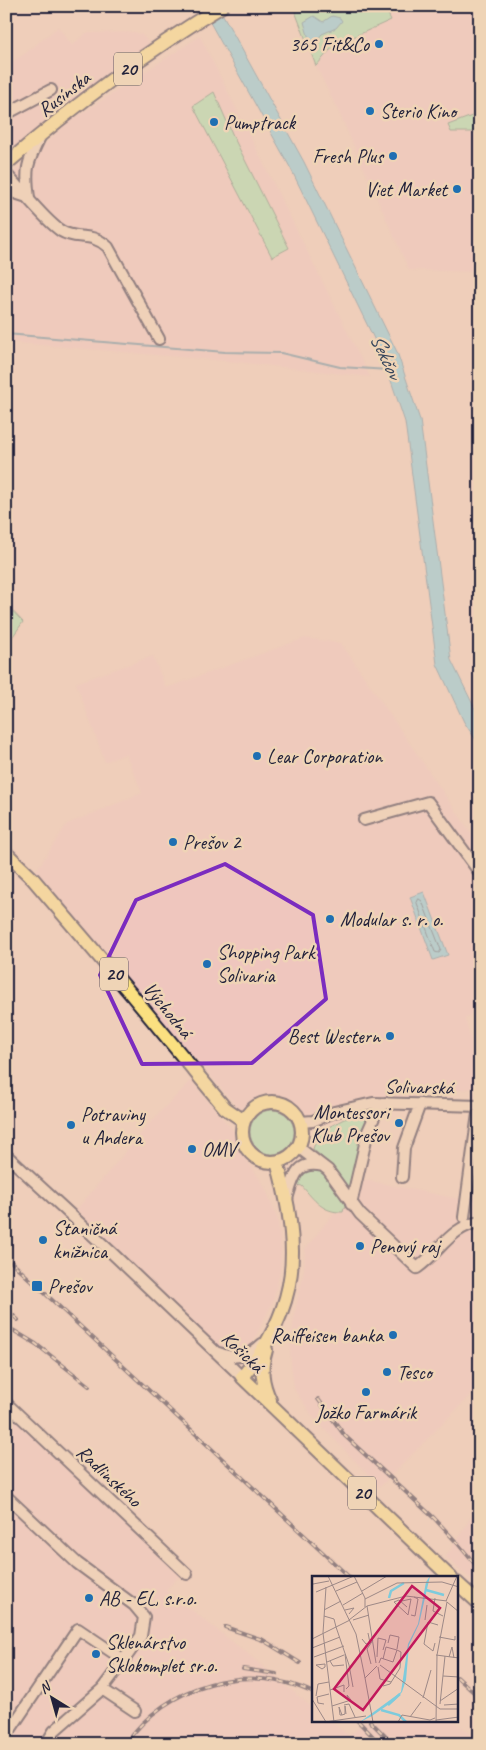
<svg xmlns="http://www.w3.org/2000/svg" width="486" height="1750" viewBox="0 0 486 1750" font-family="Caveat,sans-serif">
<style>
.built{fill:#efc6be}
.green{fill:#a0e1ab;stroke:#618273}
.water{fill:#7dcbdc;stroke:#59879c}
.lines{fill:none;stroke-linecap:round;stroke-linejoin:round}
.shore{stroke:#46667b;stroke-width:1}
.stream{stroke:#59879c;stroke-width:2}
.minor-casing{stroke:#22223b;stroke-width:14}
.major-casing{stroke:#22223b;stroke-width:16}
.minor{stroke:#efd4b6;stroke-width:10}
.major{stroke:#fbe080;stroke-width:12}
.rail-casing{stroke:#22223b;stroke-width:4}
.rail{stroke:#efd4b6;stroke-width:2;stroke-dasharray:5.5;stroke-linecap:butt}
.marked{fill:none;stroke:#7b2cbf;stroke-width:4;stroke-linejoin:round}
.poi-dot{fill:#1f6fb2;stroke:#efd4b6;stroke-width:2}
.labels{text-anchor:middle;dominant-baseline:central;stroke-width:5;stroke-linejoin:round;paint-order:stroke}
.shield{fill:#efd4b6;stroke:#605760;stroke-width:1}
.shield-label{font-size:19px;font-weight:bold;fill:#22223b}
.poi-label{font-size:20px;fill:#22223b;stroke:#efd4b6;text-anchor:start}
.street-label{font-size:20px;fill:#22223b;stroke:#efd4b6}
.water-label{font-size:21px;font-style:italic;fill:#34445b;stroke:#efd4b6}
.inset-river{fill:none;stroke:#7dcbdc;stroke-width:2.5}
.inset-road{fill:none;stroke:#9d8987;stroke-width:1}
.view{fill:#c2185b;fill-opacity:0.15;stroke:#c2185b;stroke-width:2.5}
.inset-edge{fill:none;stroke:#22223b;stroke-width:2.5}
</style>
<rect width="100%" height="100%" fill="#efceba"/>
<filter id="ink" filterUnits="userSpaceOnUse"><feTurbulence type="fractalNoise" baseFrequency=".02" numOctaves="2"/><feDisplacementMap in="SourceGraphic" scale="10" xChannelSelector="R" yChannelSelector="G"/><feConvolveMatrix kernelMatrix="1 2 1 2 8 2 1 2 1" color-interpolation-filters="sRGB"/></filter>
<g filter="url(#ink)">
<path class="built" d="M 384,6 L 480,6 L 480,275 L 478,272 L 409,270 L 341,117 L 316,66 L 330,50 L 351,40 L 351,38 L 391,19 Z
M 58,27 L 72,45 L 86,33 L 135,32 L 142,35 L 154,48 L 6,156 L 6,66 L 27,52 Z
M 200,36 L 370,377 L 236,362 L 6,342 L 6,179 L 70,121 Z
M 305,638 L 341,643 L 480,846 L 480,1007 L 465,1019 L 480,1070 L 480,1087 L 304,1115 L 241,1112 L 36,871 L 67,824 L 142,793 L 126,754 L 105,762 L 76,683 L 153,656 L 166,688 Z
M 6,929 L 14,947 L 13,991 L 6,1011 Z
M 191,1081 L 236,1134 L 239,1148 L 265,1187 L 278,1220 L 281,1250 L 280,1272 L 273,1302 L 249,1350 L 240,1352 L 223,1350 L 76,1210 L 158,1114 Z
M 361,1179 L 469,1201 L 467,1219 L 480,1218 L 480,1384 L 463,1403 L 380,1487 L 313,1417 L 294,1389 L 290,1354 L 294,1315 L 304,1270 L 305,1249 Z
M 6,1394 L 183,1572 L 166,1590 L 247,1653 L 313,1708 L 314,1721 L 331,1721 L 349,1736 L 366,1721 L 453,1721 L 480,1740 L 480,1744 L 6,1744 Z
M 480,1503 L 480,1587 L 446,1557 Z"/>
<path class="green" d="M 293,6 L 384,6 L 391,20 L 351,38 L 352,40 L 330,50 L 316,66 Z
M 214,92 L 234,138 L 289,248 L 272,257 L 193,106 Z
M 480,113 L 480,132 L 451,132 L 448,125 Z
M 6,604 L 23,622 L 6,646 Z
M250 1132a22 22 0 1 1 44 0a22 22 0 1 1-44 0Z
M 367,1113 L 370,1114 L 352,1186 L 346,1186 L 324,1159 L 313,1149 L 319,1132 L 344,1119 Z
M 311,1168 C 329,1172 336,1189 345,1204 L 345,1208 L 344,1208 L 343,1212 C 323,1213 314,1200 302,1186 L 298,1185 L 300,1178 L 306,1172 L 305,1170 Z"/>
<path class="water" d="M 201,6 L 218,6 L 304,162 L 397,352 L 420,420 L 451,660 L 480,719 L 480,746 L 464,722 L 437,664 L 405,422 L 383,357 L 291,169 Z
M 314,16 L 323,22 L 332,16 L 340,18 L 342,21 L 336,28 L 322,34 L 315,42 L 309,39 L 304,22 Z
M 424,892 L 448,955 L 433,960 L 410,897 Z"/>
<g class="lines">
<path class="shore" d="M 419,899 L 422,901 L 441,950 L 439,953 L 435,952 L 417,903 Z"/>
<path class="stream" d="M 6,334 L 225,352 L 281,353 L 340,367 L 389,370"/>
<defs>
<path id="minor" d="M 6,114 L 51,90
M 6,174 C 21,189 44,220 61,231 C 77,241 91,231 108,247 L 159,339
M 6,190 L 24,196
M 29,198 C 25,169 27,163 40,137
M 364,820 L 428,802 L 480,873
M 300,1122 L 313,1121 L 334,1112 L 373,1103 L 480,1106
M 298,1147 L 328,1170 L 360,1214 L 417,1268 C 439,1253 451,1226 480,1222
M 6,1155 L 112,1253 L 242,1377
M 402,1177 L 404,1148 L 420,1104
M 287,1199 C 293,1179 296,1159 323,1166
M 351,1204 L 368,1131 L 377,1111 L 386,1103
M 464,1217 L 479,1106
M 219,1353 C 236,1360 249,1357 262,1344
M 6,1403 L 187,1574
M 6,1496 L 77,1563 L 134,1605 L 144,1617 L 141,1636 L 124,1660
M 102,1689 L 135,1711
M 6,1736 L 78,1629 L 124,1660 L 102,1689 L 54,1731 L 46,1744"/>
<path id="major" d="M 6,164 C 73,106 146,52 222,6
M 6,853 L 33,879 L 131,994 L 225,1108 L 244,1121
M242 1132a30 30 0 1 1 60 0a30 30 0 1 1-60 0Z
M 277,1162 C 301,1246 301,1307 242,1377 L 451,1578
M 266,1350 C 260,1369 262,1383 270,1400
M 457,1583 L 480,1604"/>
</defs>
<use href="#minor" class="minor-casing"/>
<use href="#major" class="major-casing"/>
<use href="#minor" class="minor"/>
<use href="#major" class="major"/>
<defs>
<path id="rail" d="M 6,1257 L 350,1578
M 6,1309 L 18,1320
M 6,1326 L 36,1344 L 89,1386
M 318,1399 L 345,1436 L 434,1518 L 459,1545 L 480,1570
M 225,1627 L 263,1640 L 300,1663
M 243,1669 L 276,1674
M 457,1677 L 480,1698
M 358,1721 L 380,1744
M 370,1721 L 393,1744
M 125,1744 C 168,1684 246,1661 314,1693"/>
</defs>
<use href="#rail" class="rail-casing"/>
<use href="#rail" class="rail"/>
</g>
</g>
<path d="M0 0H486V1750H0ZM 225,864 L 313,915 L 326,999 L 252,1063 L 142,1064 L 100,975 L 136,900 Z" fill="#efceba" fill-opacity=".55" fill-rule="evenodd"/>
<path class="marked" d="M 225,864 L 313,915 L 326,999 L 252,1063 L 142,1064 L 100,975 L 136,900 Z"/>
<g class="poi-dot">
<circle cx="379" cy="44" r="5"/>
<circle cx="370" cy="111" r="5"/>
<circle cx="214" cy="122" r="5"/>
<circle cx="393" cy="156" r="5"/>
<circle cx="457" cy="189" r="5"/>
<circle cx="257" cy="756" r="5"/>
<circle cx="173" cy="842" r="5"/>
<circle cx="330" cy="919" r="5"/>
<circle cx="207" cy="964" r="5"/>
<circle cx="390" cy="1036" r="5"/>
<circle cx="399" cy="1123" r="5"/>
<circle cx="71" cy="1125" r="5"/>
<circle cx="192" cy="1149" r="5"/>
<circle cx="43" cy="1240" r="5"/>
<circle cx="360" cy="1246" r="5"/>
<rect x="31" y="1280" width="12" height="12" rx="2.5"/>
<circle cx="393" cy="1335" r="5"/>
<circle cx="387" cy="1372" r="5"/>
<circle cx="366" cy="1392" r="5"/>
<circle cx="89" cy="1598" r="5"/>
<circle cx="96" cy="1654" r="5"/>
</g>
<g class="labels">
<g class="shield">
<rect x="114" y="52.5" width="28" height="33" rx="4"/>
<rect x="100" y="957.5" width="28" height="33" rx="4"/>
<rect x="348" y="1476.5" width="28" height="33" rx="4"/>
</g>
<g class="shield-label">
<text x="128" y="69">20</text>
<text x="114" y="974">20</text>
<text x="362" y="1493">20</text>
</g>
<g class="poi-label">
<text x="369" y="44" text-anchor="end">365 Fit&amp;Co</text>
<text x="380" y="111">Sterio Kino</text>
<text x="224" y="122">Pumptrack</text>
<text x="383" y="156" text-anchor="end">Fresh Plus</text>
<text x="447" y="189" text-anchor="end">Viet Market</text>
<text x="267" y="756">Lear Corporation</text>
<text x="183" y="842">Prešov 2</text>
<text x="340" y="919">Modular s. r. o.</text>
<text x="217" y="952">Shopping Park<tspan x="217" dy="23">Solivaria</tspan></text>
<text x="380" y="1036" text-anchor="end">Best Western</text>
<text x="389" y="1112" text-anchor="end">Montessori<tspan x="389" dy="23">Klub Prešov</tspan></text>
<text x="81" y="1114">Potraviny<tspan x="81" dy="23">u Andera</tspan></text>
<text x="202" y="1149">OMV</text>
<text x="53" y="1228">Staničná<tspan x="53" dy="23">knižnica</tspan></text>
<text x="370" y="1246">Penový raj</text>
<text x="48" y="1286">Prešov</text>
<text x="383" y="1335" text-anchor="end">Raiffeisen banka</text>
<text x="397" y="1372">Tesco</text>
<text x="366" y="1412" text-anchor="middle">Jožko Farmárik</text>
<text x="99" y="1598">AB - EL, s.r.o.</text>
<text x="106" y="1642">Sklenárstvo<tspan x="106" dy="23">Sklokomplet sr.o.</tspan></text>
</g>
<g class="street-label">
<text transform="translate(64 94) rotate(-38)">Rusínska</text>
<text transform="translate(168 1010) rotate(51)">Východná</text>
<text transform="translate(419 1087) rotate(1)">Solivarská</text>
<text transform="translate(243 1352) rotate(44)">Košická</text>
<text transform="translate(109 1476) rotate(43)">Radlinského</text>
</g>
<g class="water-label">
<text transform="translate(386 356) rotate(65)">Sekčov</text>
</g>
</g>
<g transform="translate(312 1576)">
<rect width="146" height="146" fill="#efceba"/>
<path d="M 118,0 L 107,48 L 97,69 L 94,104 L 90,116 L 83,124 L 60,140 L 48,146 L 89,116 L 96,68 L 106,48 L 114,6 Z" fill="#7dcbdc"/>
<path class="inset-river" d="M 114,14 L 132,19M 77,22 L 79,15 L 92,7M 76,129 L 88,118M 69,134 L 87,139 L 94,146"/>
<path class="inset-road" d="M 16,0 L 44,58 L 53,102M 42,0 L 53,22 L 53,31M 1,8 L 17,5M 14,11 L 11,57 L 22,146M 24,15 L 45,6M 50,15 L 75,0M 4,16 L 42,0M 123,22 L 121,35 L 131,40M 53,23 L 85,7 L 130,6 L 147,11M 90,25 L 99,23 L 96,39 L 94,37M 134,25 L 145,0M 31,29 L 51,17M 12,34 L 29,25M 33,34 L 42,32 L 37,38M 94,37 L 82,26 L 87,24 L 95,31M 99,39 L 103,40 L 106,23 L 102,21M 12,40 L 22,43 L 24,51M 37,44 L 55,30M 41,44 L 57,39M 113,44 L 115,29M 24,51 L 37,89 L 41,111M 127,61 L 143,64 L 143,60M 0,63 L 38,44M 50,63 L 54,68 L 58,67 L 56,57M 76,67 L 78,59 L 87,61 L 85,73M 123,67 L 121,75 L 112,68 L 116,46 L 126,49M 0,72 L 28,61M 33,78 L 37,110 L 34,113M 124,79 L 147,82M 2,81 L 32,70M 65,81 L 66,62 L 74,64 L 71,74M 137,81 L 140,71 L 142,82M 18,85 L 21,90 L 32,89M 15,86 L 32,79M 64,87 L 55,30 L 94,20 L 135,25M 67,87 L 69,82 L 81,86 L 85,74 L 74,71 L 71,83M 59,88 L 55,73 L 61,64M 68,89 L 128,133 L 147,133M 13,91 L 10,93 L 4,89 L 13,88 L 13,91M 66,91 L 68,103 L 79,106M 131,100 L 147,101M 71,110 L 78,108 L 88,92 L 89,76 L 85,74M 18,114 L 32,109 L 32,116M 4,120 L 6,108 L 17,106M 111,122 L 119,94M 0,123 L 14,146M 128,125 L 147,112M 12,128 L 6,127 L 5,121 L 17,118M 128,128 L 133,80M 32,129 L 37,128 L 43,141M 132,129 L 147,128M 20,130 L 39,124 L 35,119 L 37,124M 30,139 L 27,131 L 28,139 L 30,139 L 33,138 L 33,130 L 34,138M 98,141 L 109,126M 124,144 L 147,141M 13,146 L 54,140M 61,146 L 53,102 L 65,90M 86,146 L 90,139 L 118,144 L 123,142M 124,146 L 125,79 L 135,26 L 147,36"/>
<path class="view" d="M 100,10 L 128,32 L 51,134 L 22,113 Z"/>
<rect width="146" height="146" class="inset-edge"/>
</g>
<rect width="486" height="1750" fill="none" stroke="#efd4b6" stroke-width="25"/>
<rect x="12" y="12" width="461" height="1725" fill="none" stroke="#22223b" stroke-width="2" filter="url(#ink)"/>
<g transform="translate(52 1698) rotate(323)" stroke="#efd4b6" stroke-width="4" paint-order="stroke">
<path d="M0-4L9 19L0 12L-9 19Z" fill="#22223b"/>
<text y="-8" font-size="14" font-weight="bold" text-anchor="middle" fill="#22223b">N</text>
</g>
</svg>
